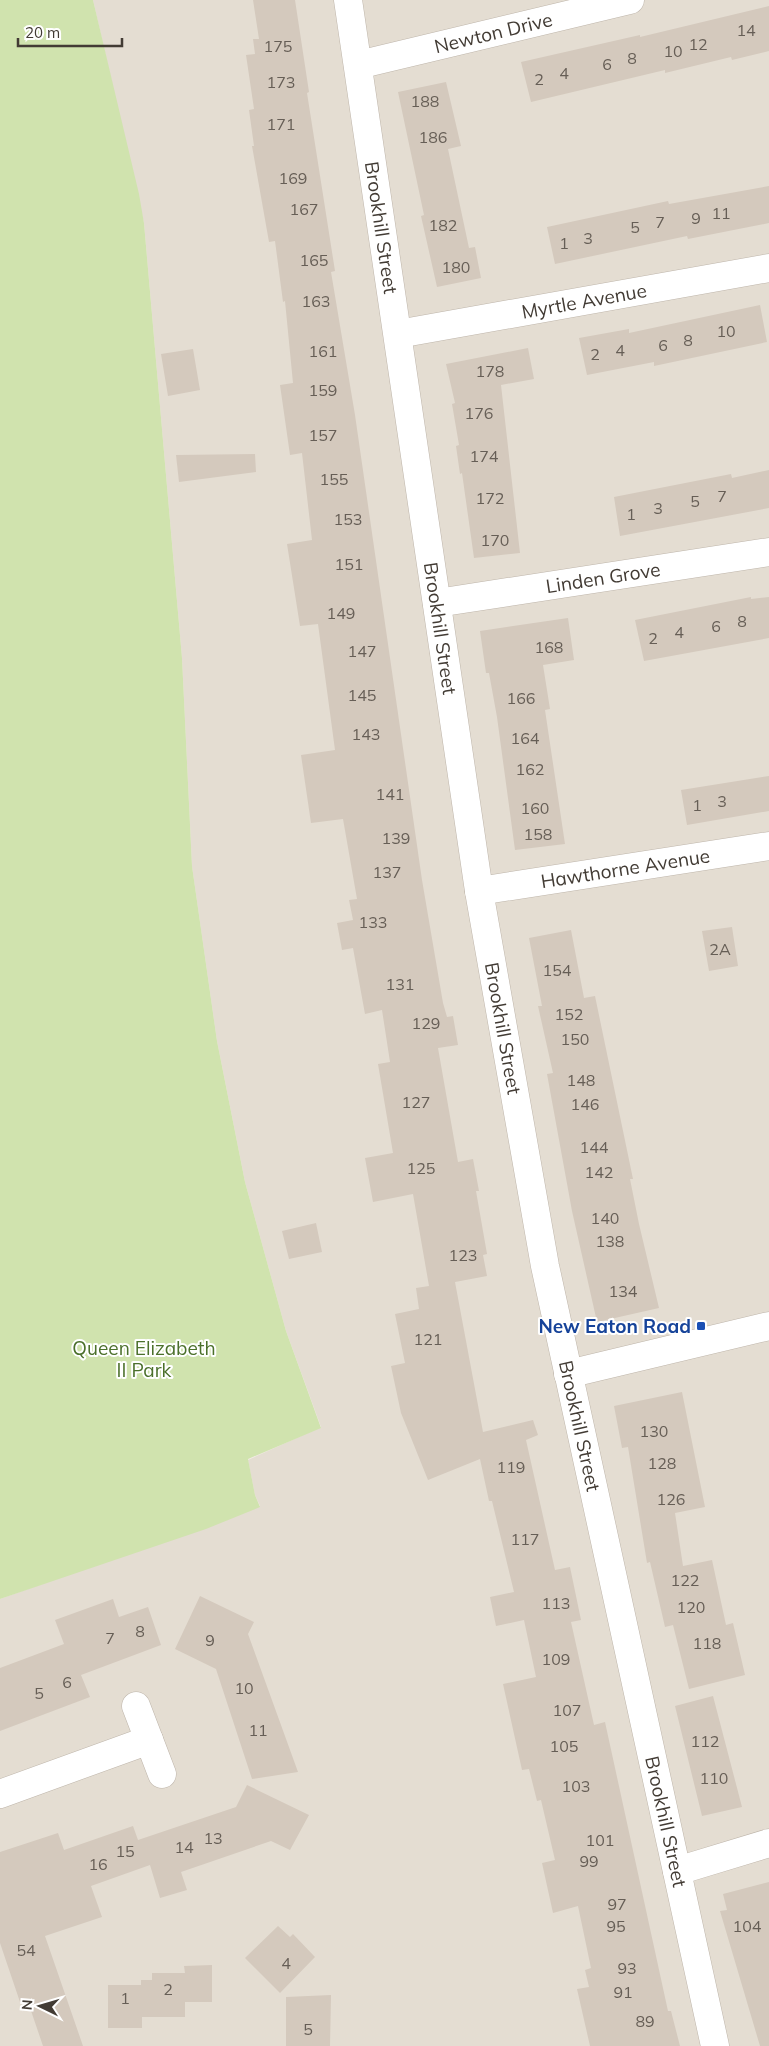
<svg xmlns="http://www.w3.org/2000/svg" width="769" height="2046" viewBox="0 0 769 2046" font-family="Mulish,sans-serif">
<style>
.residential{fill:#e4ddd2}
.green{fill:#d0e3ae}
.building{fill:#d4c9bd}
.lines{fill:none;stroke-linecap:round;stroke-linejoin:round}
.minor-casing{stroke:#beb5aa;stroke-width:29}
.minor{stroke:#fff;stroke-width:28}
.transit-dot{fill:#1a4fb4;stroke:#fff;stroke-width:2}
.labels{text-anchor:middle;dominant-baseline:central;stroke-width:4;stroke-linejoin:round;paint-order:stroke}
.number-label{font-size:16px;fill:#665e56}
.street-label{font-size:19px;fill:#423b34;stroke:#fff}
.transit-label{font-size:19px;font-weight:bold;fill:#164399;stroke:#fff;text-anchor:end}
.park-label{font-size:19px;fill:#4b702b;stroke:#fff}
</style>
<rect width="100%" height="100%" fill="#f1ece4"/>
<path class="residential" d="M 93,0 L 769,0 L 769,2046 L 0,2046 L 0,1599 L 260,1506 L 255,1495 L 248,1460 L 321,1427 L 286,1331 L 245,1182 L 217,1041 L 192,866 L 182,658 L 144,223 Z"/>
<path class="green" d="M 0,0 L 93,0 L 139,194 L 144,223 L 182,658 L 192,866 L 217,1041 L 245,1182 L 286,1331 L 321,1428 L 248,1459 L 255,1495 L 260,1507 L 206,1529 L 0,1599 Z"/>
<path class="building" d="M 253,0 L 295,0 L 309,92 L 307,93 L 335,271 L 331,272 L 355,415 L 422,880 L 443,1003 L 447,1017 L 453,1016 L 458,1045 L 438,1048 L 458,1162 L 473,1159 L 479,1191 L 476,1191 L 487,1254 L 483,1255 L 487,1276 L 455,1282 L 483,1432 L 533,1420 L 538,1435 L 526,1440 L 555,1570 L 570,1567 L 581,1620 L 571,1622 L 594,1725 L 605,1722 L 668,2011 L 671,2011 L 680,2046 L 590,2046 L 577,1989 L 589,1987 L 585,1970 L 591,1968 L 578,1906 L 553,1913 L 542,1863 L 555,1860 L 541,1800 L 537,1801 L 529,1769 L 522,1770 L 503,1684 L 536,1677 L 524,1620 L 496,1626 L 490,1597 L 514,1592 L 492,1501 L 489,1501 L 480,1459 L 428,1480 L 401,1413 L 391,1366 L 405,1363 L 395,1314 L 419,1309 L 416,1288 L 429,1286 L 413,1194 L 373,1202 L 365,1158 L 393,1153 L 378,1064 L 390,1062 L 382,1010 L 365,1014 L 353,948 L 342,950 L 337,923 L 353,920 L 349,900 L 357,899 L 343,819 L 311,823 L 301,755 L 335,750 L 318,624 L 300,626 L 287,544 L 312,540 L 302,453 L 290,455 L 280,385 L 293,383 L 285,301 L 283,302 L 275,241 L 269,242 L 252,146 L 254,146 L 249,110 L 254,109 L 246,55 L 255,54 L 253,39 L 259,39 Z
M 769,6 L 769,51 L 732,60 L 731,57 L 665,73 L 665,70 L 531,102 L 521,62 L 640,35 L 640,37 Z
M 446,82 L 461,146 L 448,149 L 469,248 L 475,247 L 481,278 L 437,287 L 421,216 L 424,215 L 398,92 Z
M 769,186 L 769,223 L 688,239 L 687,236 L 555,264 L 547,227 L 668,201 L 669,204 Z
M 760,305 L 767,342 L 654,366 L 654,362 L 587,375 L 579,338 L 629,329 L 629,333 Z
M 528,348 L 534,379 L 501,385 L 520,553 L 474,558 L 462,473 L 460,474 L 456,446 L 459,445 L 452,404 L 455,403 L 446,364 Z
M 193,349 L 200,390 L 168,396 L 161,354 Z
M 255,454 L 256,472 L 179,482 L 176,455 Z
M 769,470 L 769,508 L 620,536 L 614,497 L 731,474 L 732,478 Z
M 751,597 L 751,599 L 769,597 L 769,638 L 644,661 L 635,620 Z
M 568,618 L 574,660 L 543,665 L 550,709 L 545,710 L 565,844 L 515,850 L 497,717 L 489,673 L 486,673 L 480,631 Z
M 769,776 L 769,811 L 687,825 L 681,790 Z
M 732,927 L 738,966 L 709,971 L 702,931 Z
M 571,930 L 584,998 L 595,996 L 633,1179 L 630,1179 L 639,1224 L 659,1308 L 597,1322 L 572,1211 L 547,1074 L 553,1073 L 538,1006 L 542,1006 L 529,938 Z
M 316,1223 L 322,1252 L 289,1259 L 282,1231 Z
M 682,1392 L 705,1507 L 675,1513 L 683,1566 L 712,1560 L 726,1625 L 733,1623 L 745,1675 L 689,1689 L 673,1625 L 665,1627 L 650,1562 L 647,1563 L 628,1447 L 622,1448 L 614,1406 Z
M 200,1596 L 254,1622 L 248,1634 L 298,1772 L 252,1779 L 216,1669 L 175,1649 Z
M 113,1599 L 119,1617 L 148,1607 L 161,1645 L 81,1675 L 90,1697 L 0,1731 L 0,1668 L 64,1644 L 55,1620 Z
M 713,1696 L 742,1807 L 702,1816 L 675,1706 Z
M 247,1785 L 309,1815 L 290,1850 L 271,1841 L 181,1872 L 187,1890 L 160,1898 L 150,1865 L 91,1886 L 102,1917 L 45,1936 L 83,2046 L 43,2046 L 27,1999 L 20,2002 L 0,1943 L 0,1852 L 58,1833 L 64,1850 L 133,1826 L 138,1840 L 236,1807 Z
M 769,1882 L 769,2046 L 760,2046 L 720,1911 L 727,1910 L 723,1894 Z
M 278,1926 L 290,1937 L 293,1934 L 315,1957 L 280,1993 L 245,1958 Z
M 212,1965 L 212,2002 L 185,2002 L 185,2017 L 142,2017 L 142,2028 L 108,2028 L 108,1985 L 141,1985 L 141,1980 L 152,1980 L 152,1973 L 185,1973 L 184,1966 Z
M 331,1995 L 330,2046 L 286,2046 L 286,1997 Z"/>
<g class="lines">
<defs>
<g id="minor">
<path id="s1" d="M 348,0 L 479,891 L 545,1266 L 715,2046"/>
<path id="s2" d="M 358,65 L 630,0"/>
<path id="s3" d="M 398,334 L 769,268"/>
<path id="s4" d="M 437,603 L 769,552"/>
<path id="s5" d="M 479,891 L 769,846"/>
<path d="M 568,1374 L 769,1326"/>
<path d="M 136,1706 L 162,1774"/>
<path d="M 0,1794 L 149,1740"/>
<path d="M 677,1871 L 769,1843"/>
</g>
</defs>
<use href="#minor" class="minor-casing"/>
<use href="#minor" class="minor"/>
</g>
<rect class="transit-dot" x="696" y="1321" width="10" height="10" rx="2.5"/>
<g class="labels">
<g class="number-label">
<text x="746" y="30">14</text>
<text x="698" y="44">12</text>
<text x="278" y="46">175</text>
<text x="673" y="51">10</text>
<text x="632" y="58">8</text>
<text x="607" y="64">6</text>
<text x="564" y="73">4</text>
<text x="539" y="79">2</text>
<text x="281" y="82">173</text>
<text x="425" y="101">188</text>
<text x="281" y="124">171</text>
<text x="433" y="137">186</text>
<text x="293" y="178">169</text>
<text x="304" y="209">167</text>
<text x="721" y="213">11</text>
<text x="696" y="218">9</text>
<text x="660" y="222">7</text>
<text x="443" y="225">182</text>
<text x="635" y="227">5</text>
<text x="588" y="238">3</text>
<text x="564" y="243">1</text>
<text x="314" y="260">165</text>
<text x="456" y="267">180</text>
<text x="316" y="301">163</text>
<text x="726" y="331">10</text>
<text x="688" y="340">8</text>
<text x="663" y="345">6</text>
<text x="620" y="350">4</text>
<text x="323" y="351">161</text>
<text x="595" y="354">2</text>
<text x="490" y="371">178</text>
<text x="323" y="390">159</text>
<text x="479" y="413">176</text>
<text x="323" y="435">157</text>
<text x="484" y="456">174</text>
<text x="334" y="479">155</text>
<text x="722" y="496">7</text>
<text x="490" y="498">172</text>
<text x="695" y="501">5</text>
<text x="658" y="508">3</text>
<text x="631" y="514">1</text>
<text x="348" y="519">153</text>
<text x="495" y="540">170</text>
<text x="349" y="564">151</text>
<text x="341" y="613">149</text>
<text x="742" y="621">8</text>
<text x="716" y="626">6</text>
<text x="679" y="632">4</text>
<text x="653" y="638">2</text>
<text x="549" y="647">168</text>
<text x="362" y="651">147</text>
<text x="362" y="695">145</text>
<text x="521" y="698">166</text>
<text x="366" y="734">143</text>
<text x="525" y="738">164</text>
<text x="530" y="769">162</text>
<text x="390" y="794">141</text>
<text x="722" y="801">3</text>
<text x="697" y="805">1</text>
<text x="535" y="808">160</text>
<text x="538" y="834">158</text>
<text x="396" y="838">139</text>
<text x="387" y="872">137</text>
<text x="373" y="922">133</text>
<text x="720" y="949">2A</text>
<text x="557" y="970">154</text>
<text x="400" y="984">131</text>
<text x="569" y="1014">152</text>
<text x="426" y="1023">129</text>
<text x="575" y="1039">150</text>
<text x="581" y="1080">148</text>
<text x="416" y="1102">127</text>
<text x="585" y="1104">146</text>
<text x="594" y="1147">144</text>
<text x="421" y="1168">125</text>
<text x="599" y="1172">142</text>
<text x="605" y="1218">140</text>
<text x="610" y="1241">138</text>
<text x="463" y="1255">123</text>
<text x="623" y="1291">134</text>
<text x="428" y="1339">121</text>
<text x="654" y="1431">130</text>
<text x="662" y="1463">128</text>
<text x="511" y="1467">119</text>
<text x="671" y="1499">126</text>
<text x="525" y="1539">117</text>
<text x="685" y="1580">122</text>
<text x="556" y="1603">113</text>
<text x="691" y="1607">120</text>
<text x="140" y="1631">8</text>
<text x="110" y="1638">7</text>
<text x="210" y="1640">9</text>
<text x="707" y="1643">118</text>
<text x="556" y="1659">109</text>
<text x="67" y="1682">6</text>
<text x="244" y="1688">10</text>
<text x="39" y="1693">5</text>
<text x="567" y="1710">107</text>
<text x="258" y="1730">11</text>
<text x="705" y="1741">112</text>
<text x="564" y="1746">105</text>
<text x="714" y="1778">110</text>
<text x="576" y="1786">103</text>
<text x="213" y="1838">13</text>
<text x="600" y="1840">101</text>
<text x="184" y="1847">14</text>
<text x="125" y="1851">15</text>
<text x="589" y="1861">99</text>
<text x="98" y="1864">16</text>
<text x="617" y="1904">97</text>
<text x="616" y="1926">95</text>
<text x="747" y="1926">104</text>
<text x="26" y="1950">54</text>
<text x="286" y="1963">4</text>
<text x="627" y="1968">93</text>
<text x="168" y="1989">2</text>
<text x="623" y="1992">91</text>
<text x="125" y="1998">1</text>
<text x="645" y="2021">89</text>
<text x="308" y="2029">5</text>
</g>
<g class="street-label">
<text stroke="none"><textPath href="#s2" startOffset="139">Newton Drive</textPath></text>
<text stroke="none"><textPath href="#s1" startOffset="230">Brookhill Street</textPath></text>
<text stroke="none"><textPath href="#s3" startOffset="189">Myrtle Avenue</textPath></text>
<text stroke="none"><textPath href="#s4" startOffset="168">Linden Grove</textPath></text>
<text stroke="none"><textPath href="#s1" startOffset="635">Brookhill Street</textPath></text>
<text stroke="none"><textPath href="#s5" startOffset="148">Hawthorne Avenue</textPath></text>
<text stroke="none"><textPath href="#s1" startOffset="1040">Brookhill Street</textPath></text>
<text stroke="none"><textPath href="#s1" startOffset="1445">Brookhill Street</textPath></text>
<text stroke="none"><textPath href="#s1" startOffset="1850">Brookhill Street</textPath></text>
</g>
<g class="transit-label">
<text x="691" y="1326">New Eaton Road</text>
</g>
<g class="park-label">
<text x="144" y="1348">Queen Elizabeth<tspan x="144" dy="22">II Park</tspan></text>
</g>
</g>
<g transform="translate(40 2006) rotate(275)" stroke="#ffffff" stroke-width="4" paint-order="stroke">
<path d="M0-4L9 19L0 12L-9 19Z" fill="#423b34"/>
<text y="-8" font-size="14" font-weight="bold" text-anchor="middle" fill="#423b34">N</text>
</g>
<path d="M18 38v8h104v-8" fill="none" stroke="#423b34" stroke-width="2.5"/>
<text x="25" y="38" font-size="15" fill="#423b34" stroke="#ffffff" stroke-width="4" paint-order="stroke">20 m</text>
</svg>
